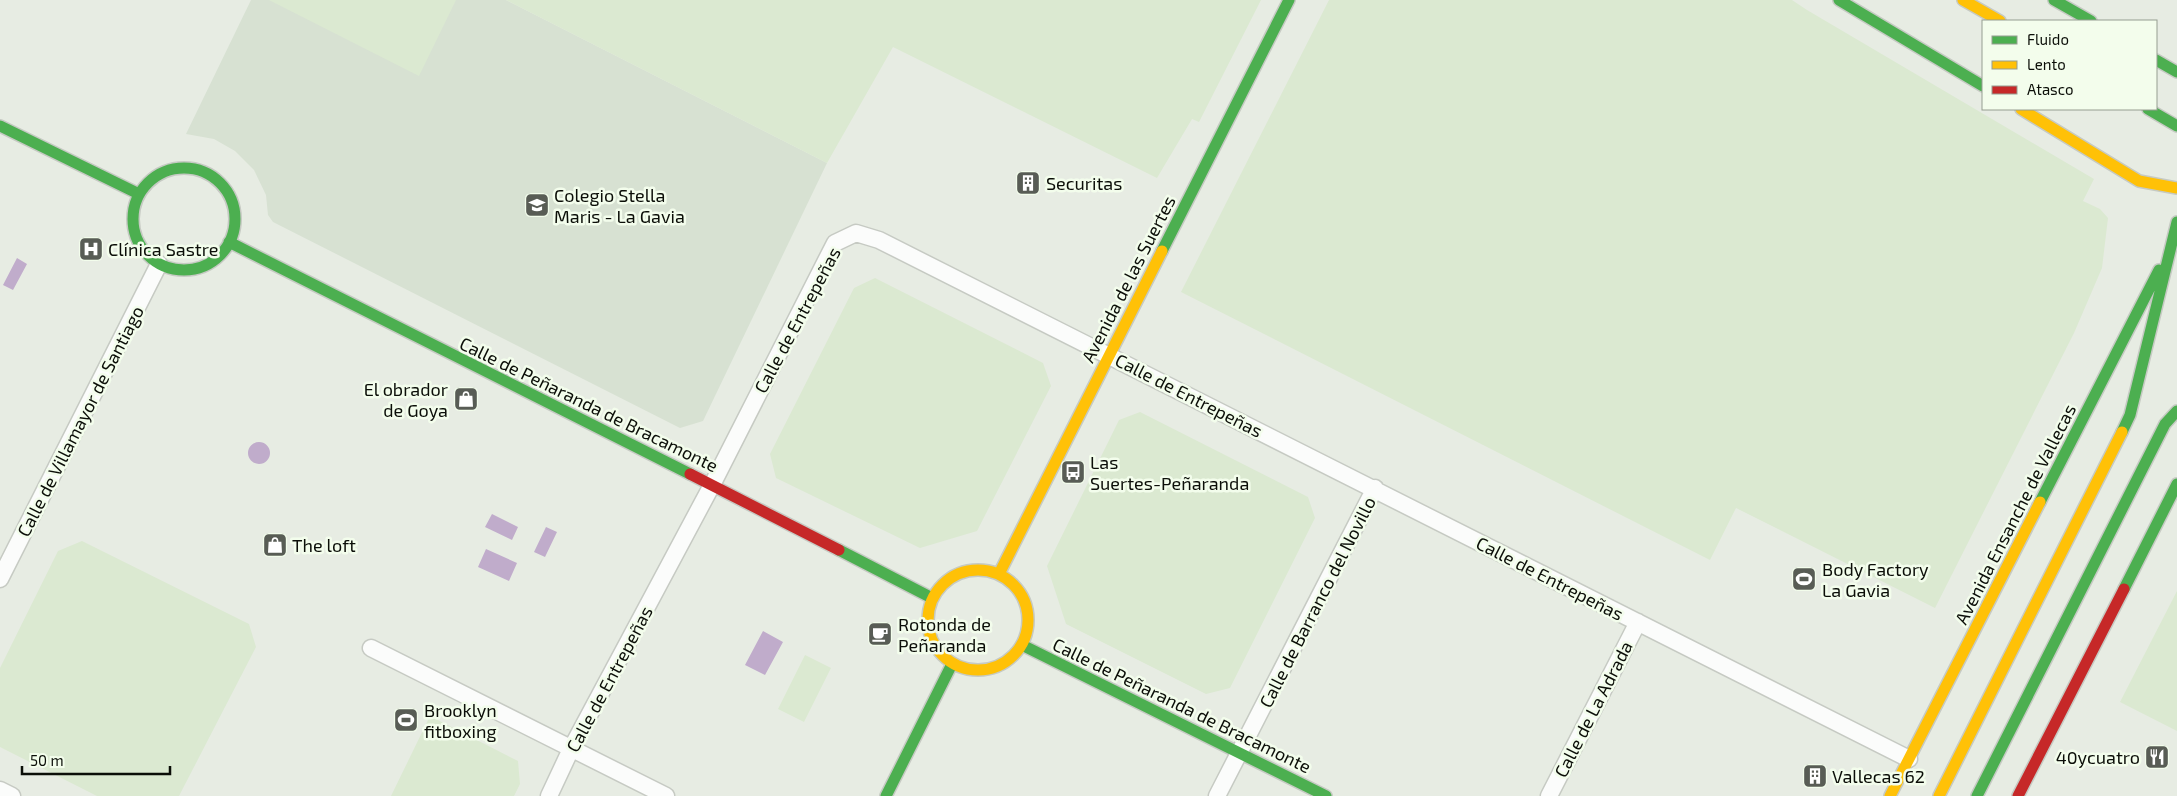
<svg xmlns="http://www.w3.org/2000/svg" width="2177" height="796" viewBox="0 0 2177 796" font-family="'Exo 2',sans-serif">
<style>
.built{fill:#d7e1d2}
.green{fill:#dbe9d1}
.water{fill:#c0accb}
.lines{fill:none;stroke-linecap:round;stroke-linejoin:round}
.street-casing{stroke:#c6cac3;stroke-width:19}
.fast-casing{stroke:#c6cac3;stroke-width:14}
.slow-casing{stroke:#c6cac3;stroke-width:14}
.jam-casing{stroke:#c6cac3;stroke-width:14}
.street{stroke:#fbfcfb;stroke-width:16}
.fast{stroke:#4caf50;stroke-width:11}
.slow{stroke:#ffc107;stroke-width:11}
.jam{stroke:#c62828;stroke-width:11}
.labels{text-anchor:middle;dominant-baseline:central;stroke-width:5;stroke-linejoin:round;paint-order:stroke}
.poi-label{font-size:18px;fill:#0b0e08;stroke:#f3fdec;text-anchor:start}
.street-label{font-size:18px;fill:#0b0e08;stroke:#f3fdec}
</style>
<rect width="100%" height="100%" fill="#e7ece3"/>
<path class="built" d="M 251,0 L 506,0 L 827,163 L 703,421 L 680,428 L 273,222 L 268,215 L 266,195 L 254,170 L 235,151 L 214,139 L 186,134 Z"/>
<path class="green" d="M 269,0 L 456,0 L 419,76 Z
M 506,0 L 1261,0 L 1199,122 L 1192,119 L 1157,178 L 893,47 L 827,163 Z
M 1329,0 L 1792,0 L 1807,10 L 2094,179 L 2083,201 L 2100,209 L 2108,218 L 2102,268 L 2074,333 L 1935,608 L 1736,508 L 1710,560 L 1181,292 Z
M 875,278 L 1043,363 L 1051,386 L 977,531 L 920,548 L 776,478 L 770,454 L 854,288 Z
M 1140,412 L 1308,497 L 1315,518 L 1230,688 L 1206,694 L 1066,624 L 1047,566 L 1119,420 Z
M 82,541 L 249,624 L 256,647 L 179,796 L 97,796 L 0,747 L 0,668 L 58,551 Z
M 2177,591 L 2177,731 L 2120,702 Z
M 805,655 L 831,668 L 804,722 L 778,709 Z
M 430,716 L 518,761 L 520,784 L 514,796 L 391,796 Z"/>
<path class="water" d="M 17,258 L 27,264 L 13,290 L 3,285 Z
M248 453a11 11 0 1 1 22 0a11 11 0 1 1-22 0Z
M 492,514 L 518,527 L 512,540 L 485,527 Z
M 546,527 L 557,532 L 545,557 L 534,552 Z
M 486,549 L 517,563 L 509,581 L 478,567 Z
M 763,631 L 783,642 L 765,675 L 745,665 Z"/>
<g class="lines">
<defs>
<path id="street" d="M 0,579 L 159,264
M 371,648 L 666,796
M 0,790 L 12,796
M 549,796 L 571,749 L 712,485 L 835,243 L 856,233 L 879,240 L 1909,759
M 1217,796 L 1375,488
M 1549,796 L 1638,622"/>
<path id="fast" d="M 1839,0 L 1983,86
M 2054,0 L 2091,21
M 2156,60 L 2177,72
M 2148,109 L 2177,126
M 0,126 L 139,194
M133 219a51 51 0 1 1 102 0a51 51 0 1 1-102 0Z
M 229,242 L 690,474
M 1162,251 L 1289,0
M 2122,432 L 2130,415 L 2177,222
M 2040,502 L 2159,270
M 839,550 L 932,598
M 2124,589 L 2177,484
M 1022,645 L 1326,796
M 886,796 L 952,664
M 1977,796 L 2165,424 L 2177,411"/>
<path id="slow" d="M 1963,0 L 2000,21
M 2021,109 L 2139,181 L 2177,188
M928 620a50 50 0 1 1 100 0a50 50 0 1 1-100 0Z
M 999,574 L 1162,251
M 1890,796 L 2040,502
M 1939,796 L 2122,432"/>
<path id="jam" d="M 690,474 L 839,550
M 2018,796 L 2124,589"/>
</defs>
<use href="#street" class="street-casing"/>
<use href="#fast" class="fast-casing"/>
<use href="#slow" class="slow-casing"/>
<use href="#jam" class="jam-casing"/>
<use href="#street" class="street"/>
<use href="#fast" class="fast"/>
<use href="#slow" class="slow"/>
<use href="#jam" class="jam"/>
</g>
<defs>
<symbol id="building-square" viewBox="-11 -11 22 22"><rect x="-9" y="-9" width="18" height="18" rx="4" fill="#585c55" stroke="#f3fdec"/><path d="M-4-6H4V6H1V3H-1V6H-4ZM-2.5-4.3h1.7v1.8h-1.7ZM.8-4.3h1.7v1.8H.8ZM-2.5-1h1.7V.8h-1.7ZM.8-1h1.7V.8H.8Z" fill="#fff"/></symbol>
<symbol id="school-square" viewBox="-11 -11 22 22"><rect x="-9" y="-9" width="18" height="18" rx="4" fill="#585c55" stroke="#f3fdec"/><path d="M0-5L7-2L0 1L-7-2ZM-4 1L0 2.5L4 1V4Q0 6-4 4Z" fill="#fff"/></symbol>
<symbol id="hospital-square" viewBox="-11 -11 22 22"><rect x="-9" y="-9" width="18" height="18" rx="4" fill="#585c55" stroke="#f3fdec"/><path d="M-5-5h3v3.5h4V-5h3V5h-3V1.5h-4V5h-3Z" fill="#fff"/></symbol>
<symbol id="shop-square" viewBox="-11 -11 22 22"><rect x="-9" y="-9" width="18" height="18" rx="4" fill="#585c55" stroke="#f3fdec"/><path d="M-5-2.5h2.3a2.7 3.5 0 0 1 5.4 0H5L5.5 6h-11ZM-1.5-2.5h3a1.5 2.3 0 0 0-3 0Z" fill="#fff"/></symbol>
<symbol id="bus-square" viewBox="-11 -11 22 22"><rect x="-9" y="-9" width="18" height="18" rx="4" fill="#585c55" stroke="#f3fdec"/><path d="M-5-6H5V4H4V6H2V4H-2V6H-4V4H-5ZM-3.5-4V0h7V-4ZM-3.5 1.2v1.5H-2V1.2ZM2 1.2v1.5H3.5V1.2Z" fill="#fff"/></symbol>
<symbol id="stadium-square" viewBox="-11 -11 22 22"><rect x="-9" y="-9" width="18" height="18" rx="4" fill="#585c55" stroke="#f3fdec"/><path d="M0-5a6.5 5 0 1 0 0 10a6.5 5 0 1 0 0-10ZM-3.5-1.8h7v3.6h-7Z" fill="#fff"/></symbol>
<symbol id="cafe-square" viewBox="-11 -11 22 22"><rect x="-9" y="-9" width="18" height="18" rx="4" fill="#585c55" stroke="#f3fdec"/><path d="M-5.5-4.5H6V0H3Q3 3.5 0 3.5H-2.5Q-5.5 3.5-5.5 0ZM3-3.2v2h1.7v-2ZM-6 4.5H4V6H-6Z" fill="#fff"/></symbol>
<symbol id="restaurant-square" viewBox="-11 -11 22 22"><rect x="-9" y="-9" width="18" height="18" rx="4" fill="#585c55" stroke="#f3fdec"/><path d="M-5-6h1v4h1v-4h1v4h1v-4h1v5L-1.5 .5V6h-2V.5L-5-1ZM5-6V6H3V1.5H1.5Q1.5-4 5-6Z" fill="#fff"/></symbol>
</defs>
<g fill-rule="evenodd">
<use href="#building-square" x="1014" y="169" width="28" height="28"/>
<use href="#school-square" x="523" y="191" width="28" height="28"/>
<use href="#hospital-square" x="77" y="235" width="28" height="28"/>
<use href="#shop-square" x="452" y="385" width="28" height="28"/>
<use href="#bus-square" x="1059" y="458" width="28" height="28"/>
<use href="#shop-square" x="261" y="531" width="28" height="28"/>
<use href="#stadium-square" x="1790" y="565" width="28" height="28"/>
<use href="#cafe-square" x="866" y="620" width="28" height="28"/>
<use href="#stadium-square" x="392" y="706" width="28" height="28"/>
<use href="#restaurant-square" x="2143" y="743" width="28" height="28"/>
<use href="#building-square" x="1801" y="762" width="28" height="28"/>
</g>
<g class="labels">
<g class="poi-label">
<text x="1046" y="183">Securitas</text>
<text x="554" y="195">Colegio Stella<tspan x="554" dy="21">Maris - La Gavia</tspan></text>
<text x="108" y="249">Clínica Sastre</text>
<text x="448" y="389" text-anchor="end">El obrador<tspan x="448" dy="21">de Goya</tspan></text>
<text x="1090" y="462">Las<tspan x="1090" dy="21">Suertes-Peñaranda</tspan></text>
<text x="292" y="545">The loft</text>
<text x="1822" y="569">Body Factory<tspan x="1822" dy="21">La Gavia</tspan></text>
<text x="898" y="624">Rotonda de<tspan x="898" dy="21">Peñaranda</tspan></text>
<text x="424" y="710">Brooklyn<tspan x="424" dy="21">fitboxing</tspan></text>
<text x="2140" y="757" text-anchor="end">40ycuatro</text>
<text x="1832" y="776">Vallecas 62</text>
</g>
<g class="street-label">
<text transform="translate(1128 279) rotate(-63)">Avenida de las Suertes</text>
<text transform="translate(797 320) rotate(-62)">Calle de Entrepeñas</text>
<text transform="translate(1189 395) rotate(27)">Calle de Entrepeñas</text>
<text transform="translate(589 404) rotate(26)">Calle de Peñaranda de Bracamonte</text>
<text transform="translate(80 421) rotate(-63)">Calle de Villamayor de Santiago</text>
<text transform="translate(2015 514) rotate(-63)">Avenida Ensanche de Vallecas</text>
<text transform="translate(1550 578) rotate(27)">Calle de Entrepeñas</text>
<text transform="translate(1317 602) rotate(-63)">Calle de Barranco del Novillo</text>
<text transform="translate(609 679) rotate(-62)">Calle de Entrepeñas</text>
<text transform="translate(1182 705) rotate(26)">Calle de Peñaranda de Bracamonte</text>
<text transform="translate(1593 709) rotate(-63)">Calle de La Adrada</text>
</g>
</g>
<rect x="1982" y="20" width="175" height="90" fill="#f3fdec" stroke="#969d91"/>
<rect x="1992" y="36" width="25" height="8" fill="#4caf50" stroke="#969d91"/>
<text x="2027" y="45" font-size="15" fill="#0b0e08">Fluido</text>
<rect x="1992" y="61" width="25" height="8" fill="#ffc107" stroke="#969d91"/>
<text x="2027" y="70" font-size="15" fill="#0b0e08">Lento</text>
<rect x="1992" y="86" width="25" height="8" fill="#c62828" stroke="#969d91"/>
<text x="2027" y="95" font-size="15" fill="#0b0e08">Atasco</text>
<path d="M22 766v8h148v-8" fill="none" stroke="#0b0e08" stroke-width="2.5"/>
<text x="30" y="766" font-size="15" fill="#0b0e08" stroke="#f3fdec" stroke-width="4" paint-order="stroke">50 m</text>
</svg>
